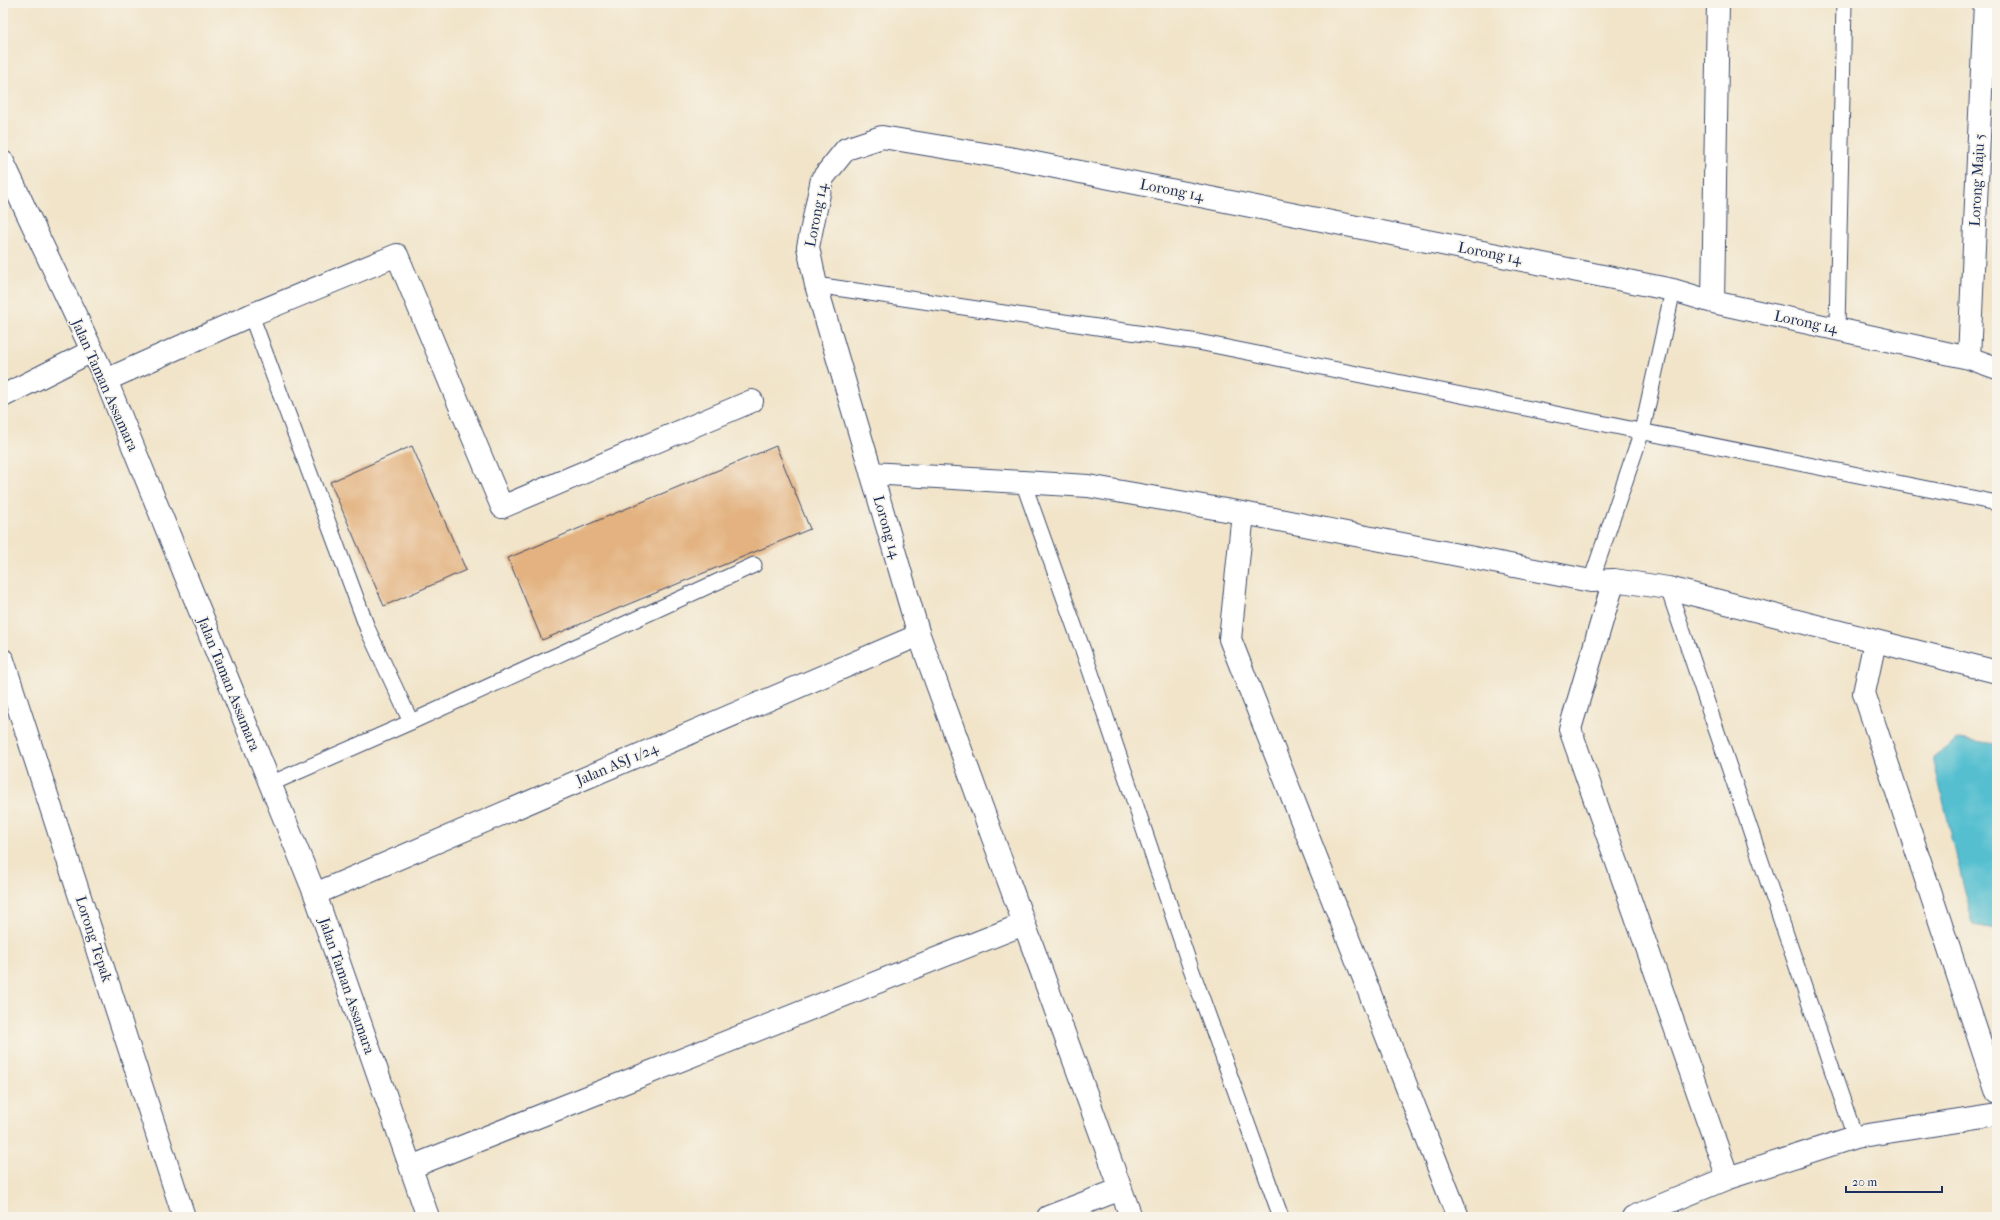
<svg xmlns="http://www.w3.org/2000/svg" width="2000" height="1220" viewBox="0 0 2000 1220" font-family="'IM FELL French Canon',serif">
<style>
.water{fill:#55bfd0;stroke:#387797}
.building{fill:#e3b280}
.lines{fill:none;stroke-linecap:round;stroke-linejoin:round}
.lane-casing{stroke:#3b4a6e;stroke-width:17}
.street-casing{stroke:#3b4a6e;stroke-width:24}
.secondary-casing{stroke:#3b4a6e;stroke-width:24}
.lane{stroke:#fff;stroke-width:15}
.street{stroke:#fff;stroke-width:22}
.secondary{stroke:#fff;stroke-width:22}
.labels{text-anchor:middle;dominant-baseline:central;stroke-width:3;stroke-linejoin:round;paint-order:stroke}
.street-label{font-size:15px;fill:#1b2f5e;stroke:#f7f3e8}
</style>
<rect width="100%" height="100%" fill="#f7f3e8"/>
<filter id="ink" filterUnits="userSpaceOnUse"><feTurbulence type="fractalNoise" baseFrequency=".025" numOctaves="2"/><feDisplacementMap in="SourceGraphic" scale="8" xChannelSelector="R" yChannelSelector="G"/><feConvolveMatrix kernelMatrix="1 2 1 2 8 2 1 2 1" color-interpolation-filters="sRGB"/></filter>
<filter id="wash" filterUnits="userSpaceOnUse"><feTurbulence type="fractalNoise" baseFrequency=".012" numOctaves="4" result="noise"/><feDisplacementMap in="SourceGraphic" scale="16" xChannelSelector="R" yChannelSelector="G"/><feGaussianBlur stdDeviation="0.9" result="paint"/><feColorMatrix in="noise" values="0 0 0 0 0 0 0 0 0 0 0 0 0 0 0 0 0 1.4 0 .05"/><feComposite in="paint" operator="in"/></filter>
<g filter="url(#wash)">
<rect width="100%" height="100%" fill="#f1e4c9"/>
<path class="water" d="M 1959,739 L 1997,744 L 1997,929 L 1973,925 L 1933,758 Z"/>
<g id="blocks">
<path class="building" d="M 412,446 L 466,570 L 384,606 L 330,482 Z
M 776,446 L 810,529 L 542,640 L 508,558 Z"/>
</g>
</g>
<g filter="url(#ink)">
<use href="#blocks" fill-opacity="0" stroke="#3b4a6e" stroke-width="1"/>
<g class="lines">
<defs>
<path id="lane" d="M 816,285 L 1198,342 L 1997,503
M 251,315 L 368,630 L 411,722
M 1837,328 L 1844,3
M 1023,482 L 1090,670 L 1189,963 L 1281,1217
M 1591,581 L 1642,431 L 1673,290
M 1668,588 L 1855,1137
M 270,784 L 411,722 L 754,565"/>
<path id="street" d="M 1713,302 L 1718,3
M 1969,358 L 1985,3
M 106,380 L 251,315 L 397,255 L 502,507 L 752,401
M 3,396 L 92,351
M 871,473 L 1088,486 L 1243,513 L 1591,581 L 1614,580 L 1668,588 L 1997,672
M 1243,513 L 1230,639 L 1458,1217
M 1614,580 L 1570,729 L 1728,1178
M 1875,641 L 1864,693 L 1997,1093
M 3,660 L 184,1217
M 315,894 L 919,635
M 411,1167 L 1024,924
M 1048,1217 L 1121,1189
M 1131,1217 L 919,635 L 816,285 L 808,247 L 822,179 L 846,149 L 882,137 L 1015,159 L 1673,290 L 1713,302 L 1969,358 L 1997,368
M 1633,1217 L 1728,1178 L 1855,1137 L 1997,1115"/>
<path id="secondary" d="M 3,162 L 106,380 L 315,894 L 428,1217"/>
</defs>
<use href="#lane" class="lane-casing"/>
<use href="#street" class="street-casing"/>
<use href="#secondary" class="secondary-casing"/>
<use href="#lane" class="lane"/>
<use href="#street" class="street"/>
<use href="#secondary" class="secondary"/>
</g>
</g>
<g class="labels">
<g class="street-label">
<text transform="translate(1977 180) rotate(-87)">Lorong Maju 5</text>
<text transform="translate(1172 190) rotate(11)">Lorong 14</text>
<text transform="translate(816 215) rotate(-79)">Lorong 14</text>
<text transform="translate(1490 253) rotate(11)">Lorong 14</text>
<text transform="translate(1806 322) rotate(12)">Lorong 14</text>
<text transform="translate(105 385) rotate(66)">Jalan Taman Assamara</text>
<text transform="translate(887 527) rotate(74)">Lorong 14</text>
<text transform="translate(229 684) rotate(68)">Jalan Taman Assamara</text>
<text transform="translate(617 764) rotate(-23)">Jalan ASJ 1/24</text>
<text transform="translate(94 939) rotate(72)">Lorong Tepak</text>
<text transform="translate(347 986) rotate(71)">Jalan Taman Assamara</text>
</g>
</g>
<rect width="2000" height="1220" fill="none" stroke="#f7f3e8" stroke-width="16"/>
<path d="M1846 1186v6h96v-6" fill="none" stroke="#1b2f5e" stroke-width="2"/>
<text x="1852" y="1186" font-size="12" fill="#1b2f5e" stroke="#f7f3e8" stroke-width="3" paint-order="stroke">20 m</text>
</svg>
